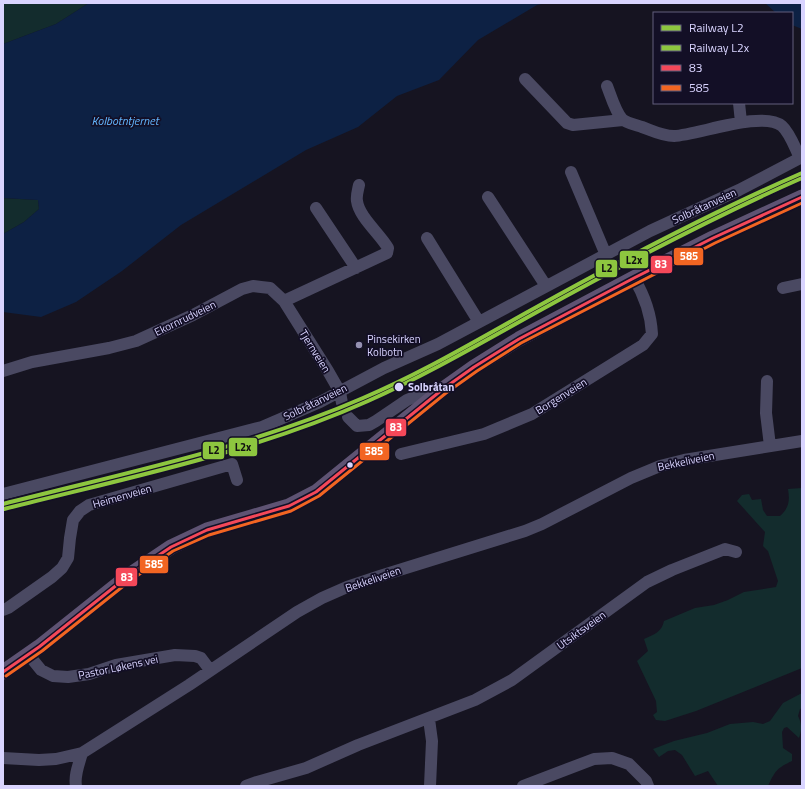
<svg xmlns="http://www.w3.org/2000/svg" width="805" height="789" viewBox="0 0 805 789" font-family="'Titillium Web',sans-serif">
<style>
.green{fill:#132c2d}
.water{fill:#0d2144}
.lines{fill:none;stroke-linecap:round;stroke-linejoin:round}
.minor{stroke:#4a4962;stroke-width:12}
.major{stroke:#5e5373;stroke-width:15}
.bus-1-casing{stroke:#130f26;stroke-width:6}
.bus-2-casing{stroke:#130f26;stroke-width:6}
.bus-1{stroke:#f54859;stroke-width:3}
.bus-2{stroke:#f26522;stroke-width:3}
.rail-1-casing{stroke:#130f26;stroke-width:7}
.rail-2-casing{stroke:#130f26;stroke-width:7}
.rail-1{stroke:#8dc63f;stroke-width:4}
.rail-2{stroke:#8dc63f;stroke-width:4}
.poi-dot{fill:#9591b1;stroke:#130f26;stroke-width:1.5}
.stop-dot{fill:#d9d4ff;stroke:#130f26;stroke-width:1.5}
.labels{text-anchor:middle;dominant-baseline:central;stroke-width:3.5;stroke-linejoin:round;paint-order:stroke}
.street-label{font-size:11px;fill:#d9d4ff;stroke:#130f26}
.poi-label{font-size:11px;fill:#d9d4ff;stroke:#130f26;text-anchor:start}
.stop-label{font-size:11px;font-weight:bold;fill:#d9d4ff;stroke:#130f26;text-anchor:start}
.water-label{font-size:12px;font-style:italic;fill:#62b6ff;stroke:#130f26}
.line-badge{stroke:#130f26;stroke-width:1.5}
.badge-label{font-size:11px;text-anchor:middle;font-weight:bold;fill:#fff}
.pale-badge-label{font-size:11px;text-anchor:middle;font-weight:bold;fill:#111}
</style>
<rect width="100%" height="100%" fill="#161421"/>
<path class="green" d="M 3,3 L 89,3 L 56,24 L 3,44 Z
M 3,198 L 38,200 L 39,209 L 24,222 L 3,234 Z
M 802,488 L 802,668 L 696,711 L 665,721 L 656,720 L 653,715 L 657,712 L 656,701 L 637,661 L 648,651 L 644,639 C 653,635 662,632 664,621 L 695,608 L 714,605 L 728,600 L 744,592 L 776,587 L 778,581 L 768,551 L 763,546 L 765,532 L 737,501 L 742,495 L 749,494 L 752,500 L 761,499 L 763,510 L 767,516 L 780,516 C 789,508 790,501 788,489 Z
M 802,693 L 802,708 L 800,709 L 798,716 C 802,724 802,729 799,738 L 787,727 L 784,728 L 782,732 L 783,748 L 792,754 L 792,761 C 777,768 775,771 768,786 L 718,786 L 708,771 L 695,776 L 682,755 L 675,750 L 668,751 L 659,757 L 653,749 L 674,741 L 707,733 L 730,724 L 753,722 L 763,724 L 770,721 L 783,703 Z"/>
<path class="water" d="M 89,3 L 546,3 L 537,5 L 478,40 L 439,80 L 397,96 L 358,127 L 306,150 L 181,225 L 122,271 L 76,302 L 41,317 L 3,312 L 3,234 L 24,222 L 39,209 L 38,200 L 3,198 L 3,44 L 56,24 Z
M 765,3 L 802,3 L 802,29 L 792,25 L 792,13 L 776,13 Z"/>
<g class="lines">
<path class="minor" d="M 525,79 L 567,123 L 573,125 L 623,120
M 607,86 C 611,96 615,111 622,119 C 626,123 636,125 642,127 C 653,131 662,136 674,136 C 698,135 763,110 782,126 C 790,133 795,148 800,158
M 739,103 L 741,122
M 571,172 L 606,255
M 488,197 L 546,286
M 316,208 L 356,268
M 427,238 L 479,322
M 783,288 L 802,284
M 284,301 L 387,253 L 388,248 C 380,234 359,217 357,201 C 356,196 358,190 359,185
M 3,371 L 32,362 L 109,348 L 136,341 L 193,315 L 242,289 L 253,286 L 261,287 L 270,288 L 284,301 L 328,371 L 340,392 L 342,403
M 767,381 L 766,413 L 770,446
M 348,417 L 357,426 L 369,425 L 376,421 L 407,400 L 426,392 L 437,394
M 401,454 L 484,434 L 532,414 L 643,345 L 652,334 C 651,314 644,295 634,278
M 3,494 L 262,427 L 320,402 L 384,368 L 438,344 L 650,231 L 739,190 L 802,157
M 3,610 L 8,608 L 52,577 L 62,568 L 68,558 L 70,538 L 73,520 L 80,511 L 89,505 L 232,464 L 237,480
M 28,654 L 41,670 L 53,676 L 68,677 L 89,674 L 116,665 L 175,655 L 195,656 L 201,658 L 210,670
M 429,719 L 432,741 L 430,786
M 3,758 L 39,760 L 56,759 L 82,753 L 189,685 L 297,612 L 322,598 L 347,587 L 380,576 L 525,531 L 542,524 L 631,478 L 660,466 L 684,460 L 802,441
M 76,786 C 74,775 79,764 82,753
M 246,786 L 257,782 L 306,768 L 358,745 L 475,700 L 512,680 L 647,582 L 672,570 L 725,549 L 736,552
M 523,786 L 594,759 L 612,758 L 629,764 L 646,781 L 648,786"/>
<path class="major" d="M 3,672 L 39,647 L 128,576 L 171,547 L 207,530 L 289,506 L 316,492 L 443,389 L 474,367 L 519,339 L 634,278 L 713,238 L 802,197"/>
<defs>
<path id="bus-1" d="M 3,672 L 39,647 L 128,576 L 171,547 L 207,530 L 289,506 L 316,492 L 443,389 L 474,367 L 519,339 L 634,278 L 713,238 L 802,197"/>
<path id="bus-2" d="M 6,676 L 42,651 L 131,580 L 173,551 L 209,535 L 291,511 L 319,496 L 446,393 L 477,371 L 521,343 L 715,243 L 802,203"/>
</defs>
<use href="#bus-1" class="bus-1-casing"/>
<use href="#bus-2" class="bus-2-casing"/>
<use href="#bus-1" class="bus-1"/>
<use href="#bus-2" class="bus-2"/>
<defs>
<path id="rail-1" d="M 3,504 C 124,473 248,448 363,398 C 422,373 477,340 533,309 C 621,260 710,213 802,173"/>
<path id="rail-2" d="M 4,509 C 126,478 252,453 368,401 C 426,375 481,343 537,312 C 624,264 711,218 802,178"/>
</defs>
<use href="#rail-1" class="rail-1-casing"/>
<use href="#rail-2" class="rail-2-casing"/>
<use href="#rail-1" class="rail-1"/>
<use href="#rail-2" class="rail-2"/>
</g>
<circle class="poi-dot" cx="359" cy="345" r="4"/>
<g class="stop-dot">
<circle cx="399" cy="387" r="5"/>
<circle cx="350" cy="465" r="3.5"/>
</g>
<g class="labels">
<g class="street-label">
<text transform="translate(704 206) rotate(-25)">Solbråtanveien</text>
<text transform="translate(185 318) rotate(-26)">Ekornrudveien</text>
<text transform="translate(315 351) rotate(58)">Tjernveien</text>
<text transform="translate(561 396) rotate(-32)">Borgenveien</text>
<text transform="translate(315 402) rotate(-26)">Solbråtanveien</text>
<text transform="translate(686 461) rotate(-12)">Bekkeliveien</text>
<text transform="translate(122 496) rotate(-16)">Heimenveien</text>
<text transform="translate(373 579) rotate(-19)">Bekkeliveien</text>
<text transform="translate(581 630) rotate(-36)">Utsiktsveien</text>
<text transform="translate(118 667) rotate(-12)">Pastor Løkens vei</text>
</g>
<g class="poi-label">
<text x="367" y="339">Pinsekirken<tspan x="367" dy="13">Kolbotn</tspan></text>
</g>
<g class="stop-label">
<text x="408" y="387">Solbråtan</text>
</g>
<g class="water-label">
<text x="125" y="120">Kolbotntjernet</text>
</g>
</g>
<g class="line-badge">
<rect x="673" y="247" width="31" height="19" rx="4" fill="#f26522"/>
<rect x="619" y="250" width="30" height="19" rx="4" fill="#8dc63f"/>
<rect x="650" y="255" width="23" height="19" rx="4" fill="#f54859"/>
<rect x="595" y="259" width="23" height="19" rx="4" fill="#8dc63f"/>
<rect x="385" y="418" width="22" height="19" rx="4" fill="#f54859"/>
<rect x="228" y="437" width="30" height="20" rx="4" fill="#8dc63f"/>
<rect x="202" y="441" width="23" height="19" rx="4" fill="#8dc63f"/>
<rect x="359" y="442" width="31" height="19" rx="4" fill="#f26522"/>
<rect x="139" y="555" width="30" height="19" rx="4" fill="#f26522"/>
<rect x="115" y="567" width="23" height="20" rx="4" fill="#f54859"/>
</g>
<g class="badge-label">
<text x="689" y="260">585</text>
<text x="661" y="268">83</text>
<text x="396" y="431">83</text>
<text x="374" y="455">585</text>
<text x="154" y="568">585</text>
<text x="127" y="581">83</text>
</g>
<g class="pale-badge-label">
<text x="634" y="264">L2x</text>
<text x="607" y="272">L2</text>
<text x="243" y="451">L2x</text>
<text x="214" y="454">L2</text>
</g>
<rect width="805" height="789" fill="none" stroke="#d9d4ff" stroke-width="8"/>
<rect x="653" y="12" width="140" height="92" fill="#130f26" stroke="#625e7d"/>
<rect x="661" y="25" width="20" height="6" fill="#8dc63f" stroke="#625e7d"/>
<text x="689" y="32" font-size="12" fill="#d9d4ff">Railway L2</text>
<rect x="661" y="45" width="20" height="6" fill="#8dc63f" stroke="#625e7d"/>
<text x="689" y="52" font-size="12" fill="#d9d4ff">Railway L2x</text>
<rect x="661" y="65" width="20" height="6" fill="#f54859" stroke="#625e7d"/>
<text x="689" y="72" font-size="12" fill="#d9d4ff">83</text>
<rect x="661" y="85" width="20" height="6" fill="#f26522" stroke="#625e7d"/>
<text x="689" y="92" font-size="12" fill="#d9d4ff">585</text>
</svg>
